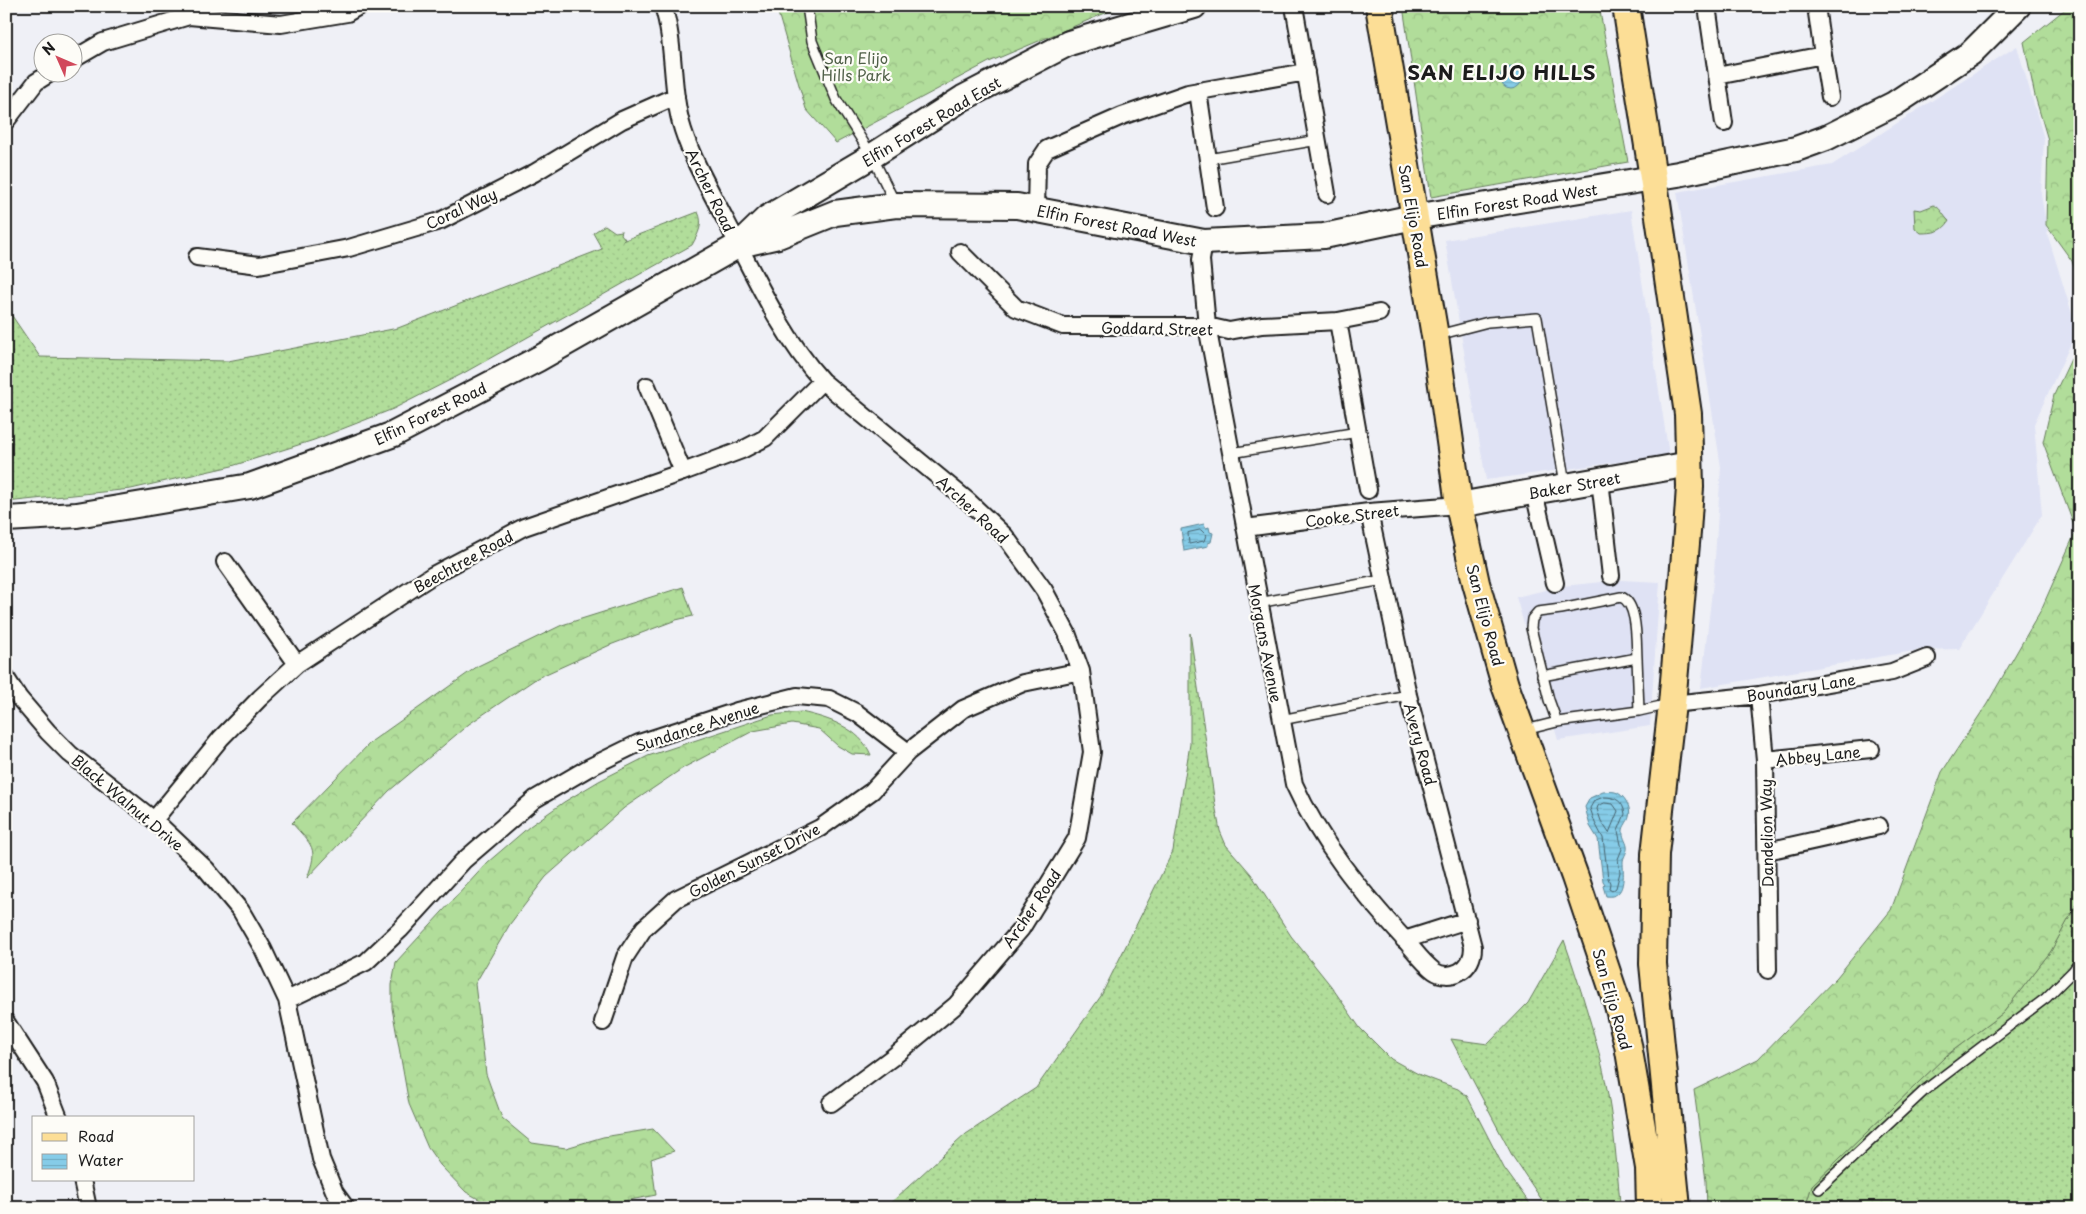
<svg xmlns="http://www.w3.org/2000/svg" width="2086" height="1214" viewBox="0 0 2086 1214" font-family="'Playpen Sans',sans-serif">
<style>
.built{fill:#dfe2f4}
.grass{fill:url(#grass-dots);stroke:#667c5b}
.forest{fill:url(#forest-crowns);stroke:#667c5b}
.water{fill:url(#water-rules);stroke:#5c8696}
.lines{fill:none;stroke-linecap:round;stroke-linejoin:round}
.shore{stroke:#46626e;stroke-width:1}
.lane-casing{stroke:#1c1c1c;stroke-width:12}
.street-casing{stroke:#1c1c1c;stroke-width:20}
.secondary-casing{stroke:#1c1c1c;stroke-width:28}
.primary-casing{stroke:#1c1c1c;stroke-width:30}
.lane{stroke:#fdfcf7;stroke-width:9}
.street{stroke:#fdfcf7;stroke-width:16}
.secondary{stroke:#fdfcf7;stroke-width:24}
.primary{stroke:#fcde96;stroke-width:26}
.labels{text-anchor:middle;dominant-baseline:central;stroke-width:4.5;stroke-linejoin:round;paint-order:stroke}
.park-label{font-size:15px;fill:#506048;stroke:#fdfcf7}
.street-label{font-size:15px;fill:#1c1c1c;stroke:#fdfcf7}
.district-label{font-size:20px;font-weight:bold;letter-spacing:1px;fill:#1c1c1c;stroke:#fdfcf7}
</style>
<defs>
<pattern id="grass-dots" width="8" height="8" patternUnits="userSpaceOnUse" patternTransform="scale(1.25)"><rect width="8" height="8" fill="#b1dd9a"/><path d="M2 2h.1M6 6h.1" fill="none" stroke="#98bd84" stroke-width="1.8" stroke-linecap="round"/></pattern>
<pattern id="forest-crowns" width="20" height="18" patternUnits="userSpaceOnUse" patternTransform="scale(1.25)"><rect width="20" height="18" fill="#b1dd9a"/><path d="M2 6a3 3 0 1 1 6 0M12 15a3 3 0 1 1 6 0" fill="none" stroke="#98bd84"/></pattern>
<pattern id="water-rules" width="6" height="5" patternUnits="userSpaceOnUse" patternTransform="scale(1.25)"><rect width="6" height="5" fill="#86cce8"/><path d="M0 2.5h6" fill="none" stroke="#73afc6"/></pattern>
</defs>
<rect width="100%" height="100%" fill="#eff0f6"/>
<filter id="ink" filterUnits="userSpaceOnUse"><feTurbulence type="fractalNoise" baseFrequency=".02" numOctaves="2"/><feDisplacementMap in="SourceGraphic" scale="10" xChannelSelector="R" yChannelSelector="G"/><feConvolveMatrix kernelMatrix="1 2 1 2 8 2 1 2 1" color-interpolation-filters="sRGB"/></filter>
<g filter="url(#ink)">
<path class="built" d="M 2017,46 L 2044,139 L 2041,195 L 2048,236 L 2077,330 L 2034,424 L 2042,515 L 1959,649 L 1919,650 L 1701,688 L 1714,573 L 1721,467 L 1677,192 L 1832,165 Z
M 1631,210 L 1669,455 L 1486,480 L 1445,240 Z
M 1621,580 L 1660,582 L 1650,726 L 1558,740 L 1516,597 L 1563,586 Z"/>
<path class="grass" d="M 698,212 C 704,224 698,234 692,245 L 462,374 L 393,409 L 314,440 L 232,466 L 131,489 L 6,502 L 6,307 L 40,357 L 228,361 L 398,328 L 602,249 L 593,233 L 605,225 L 615,232 L 622,231 L 621,234 L 625,239 L 622,241 Z
M 1190,633 L 1215,804 L 1220,831 L 1226,845 L 1251,874 L 1291,936 L 1331,986 L 1360,1028 L 1391,1059 L 1420,1075 L 1458,1089 L 1467,1096 L 1504,1168 L 1533,1208 L 885,1208 L 966,1134 L 1036,1088 L 1101,996 L 1173,851 L 1190,744 Z
M 2080,898 L 2080,1208 L 1805,1208 L 1812,1185 L 1947,1055 L 2003,1013 L 2051,951 Z
M 1564,940 C 1577,977 1589,1015 1599,1053 C 1612,1102 1616,1153 1620,1204 L 1546,1206 L 1513,1157 L 1451,1039 L 1488,1044 L 1528,1003 Z"/>
<path class="forest" d="M 776,6 L 1122,6 L 989,62 L 836,143 L 806,109 Z
M 1403,6 L 1599,6 L 1628,162 L 1431,197 Z
M 2069,6 L 2080,6 L 2080,283 L 2072,261 L 2046,225 L 2048,140 L 2035,96 L 2024,42 Z
M 1934,205 C 1942,209 1943,216 1949,221 C 1943,232 1933,233 1921,233 L 1915,228 L 1914,209 L 1921,210 Z
M 2080,340 L 2080,898 L 2051,951 L 2003,1013 L 1947,1055 L 1812,1185 L 1805,1208 L 1707,1208 L 1706,1181 L 1694,1090 L 1758,1059 L 1837,977 L 1891,910 L 1942,772 L 1987,704 L 2041,610 L 2076,531 L 2043,442 L 2054,395 Z
M 683,587 L 693,616 L 676,620 L 610,645 L 537,678 L 469,724 L 389,791 L 307,878 C 319,847 312,846 292,823 L 372,741 L 478,666 L 562,625 Z
M 801,712 C 828,718 860,728 871,755 L 852,754 L 838,746 L 819,729 L 792,724 L 753,731 L 683,768 L 624,808 L 546,877 L 510,924 L 475,984 L 486,1074 L 502,1118 L 532,1143 L 566,1148 L 603,1137 L 653,1129 L 674,1151 L 651,1159 L 656,1195 L 625,1201 L 611,1208 L 495,1208 L 466,1192 L 440,1165 L 428,1148 L 409,1104 L 392,1008 L 392,985 L 396,962 L 488,862 L 530,826 L 564,802 L 599,781 L 648,756 L 772,715 Z"/>
<path class="water" d="M1500 78a11 11 0 1 1 22 0a11 11 0 1 1-22 0Z
M 1204,524 L 1206,528 L 1209,527 L 1210,532 L 1213,533 L 1211,542 L 1208,543 L 1208,546 L 1184,551 L 1181,529 Z
M 1603,792 C 1606,792 1611,791 1615,792 C 1624,794 1632,808 1629,817 C 1628,822 1623,826 1623,831 C 1622,836 1626,841 1627,846 C 1628,852 1624,855 1623,861 C 1623,874 1627,899 1606,896 L 1603,886 L 1605,884 L 1603,881 L 1598,839 L 1590,826 L 1585,807 L 1590,798 Z"/>
<g class="lines">
<path class="shore" d="M 1201,530 L 1206,535 L 1204,541 L 1189,544 L 1188,533 Z
M 1604,797 C 1616,797 1623,801 1625,814 L 1618,831 L 1622,849 L 1618,859 L 1620,872 L 1616,888 L 1612,891 L 1609,889 L 1610,883 L 1608,878 L 1603,838 L 1595,823 L 1590,808 L 1594,801 Z
M 1605,803 L 1613,804 L 1618,811 L 1609,833 L 1601,821 L 1597,809 L 1598,806 Z"/>
<defs>
<path id="lane" d="M 807,6 L 812,41 L 836,99 L 872,156 L 895,203
M 1208,159 L 1318,140
M 1438,335 L 1488,322 L 1537,318 L 1565,484
M 1231,453 L 1358,432
M 1258,603 L 1383,580
M 1542,676 L 1637,658 L 1639,711 L 1557,722 L 1549,700 L 1531,628 L 1532,619 L 1538,612 L 1561,609 L 1621,597 C 1638,603 1636,642 1637,658
M 1639,711 L 1670,704
M 1281,720 L 1408,695
M 1525,730 L 1557,722
M 1819,1189 L 1925,1090 L 2046,998 L 2073,971 L 2080,961"/>
<path id="street" d="M 663,6 C 676,46 670,90 683,130 C 693,161 710,190 725,219 C 754,274 780,334 822,381 L 968,501 L 1005,536 L 1044,590 L 1067,633 L 1081,671 L 1092,752 L 1077,838 L 1021,929 L 956,1005 L 893,1057 L 831,1103
M 1294,6 L 1327,194
M 1707,6 L 1724,123
M 1823,55 L 1830,97
M 72,60 L 103,42 L 189,16 L 281,24 L 347,13 L 359,6
M 1717,76 L 1823,55 L 1816,6
M 1198,91 L 1215,208
M 6,121 L 36,82 L 52,72
M 1036,210 L 1037,164 L 1047,149 L 1122,116 L 1188,93 L 1306,72
M 1204,242 L 1201,260 L 1207,326 L 1294,784 C 1320,842 1362,893 1405,940 C 1414,950 1423,963 1434,971 C 1441,976 1451,976 1459,972 C 1469,967 1473,957 1473,947 L 1408,695 L 1369,512
M 960,252 L 1016,308 L 1063,326 L 1207,326 L 1229,331 L 1262,325 L 1338,321 L 1379,313
M 197,257 L 259,265 L 349,248 L 440,221 L 534,173 L 622,120 L 676,96
M 1338,321 L 1368,490
M 647,386 L 683,472
M 1600,480 L 1611,576
M 1534,492 L 1555,583
M 1245,528 L 1369,512 L 1459,505
M 225,562 L 297,664
M 6,678 L 19,698 L 48,732 L 70,754 L 154,820 L 206,869 L 241,911 L 263,949 L 287,1000 L 321,1159 L 335,1193 L 346,1208
M 1759,695 L 1765,760 L 1768,970
M 1672,704 L 1759,695 L 1892,672 L 1927,658
M 1765,760 L 1871,749
M 154,820 L 221,738 L 260,698 L 297,664 L 433,575 L 524,527 L 683,472 L 742,450 L 765,438 L 822,381
M 1767,851 L 1879,826
M 1404,940 L 1467,920
M 287,1000 L 366,962 L 400,930 L 463,861 L 535,799 L 590,767 L 639,743 L 737,711 L 797,696 L 829,699 L 857,713 L 908,752
M 6,1022 L 45,1082 L 59,1118
M 603,1022 L 625,957 L 644,928 L 676,899 L 820,828 L 872,791 L 908,752 L 963,709 L 1023,683 L 1081,671
M 82,1180 L 88,1208"/>
<path id="secondary" d="M 739,245 L 778,236 L 835,213 L 896,205 L 1017,206 L 1204,242 L 1324,236 L 1414,217 L 1678,174 L 1796,149 L 1826,138 L 1894,104 L 1971,53 L 2018,6
M 1459,505 L 1690,464
M 6,519 L 77,515 L 250,486 L 394,434 L 538,359 L 739,245 L 767,218 L 872,156 L 963,98 L 1069,43 L 1194,6"/>
<path id="primary" d="M 1379,6 L 1435,336 L 1459,505 L 1476,583 L 1505,685 L 1575,877 L 1618,1005 L 1628,1045 L 1649,1168 L 1650,1208
M 1626,6 L 1657,203 L 1688,414 L 1690,487 L 1687,532 L 1672,704 L 1655,854 L 1653,964 L 1677,1208"/>
</defs>
<use href="#lane" class="lane-casing"/>
<use href="#street" class="street-casing"/>
<use href="#secondary" class="secondary-casing"/>
<use href="#primary" class="primary-casing"/>
<use href="#lane" class="lane"/>
<use href="#street" class="street"/>
<use href="#secondary" class="secondary"/>
<use href="#primary" class="primary"/>
</g>
</g>
<g class="labels">
<g class="park-label">
<text x="856" y="57">San Elijo<tspan x="856" dy="17">Hills Park</tspan></text>
</g>
<g class="street-label">
<text transform="translate(931 121) rotate(-31)">Elfin Forest Road East</text>
<text transform="translate(711 190) rotate(64)">Archer Road</text>
<text transform="translate(1517 201) rotate(-9)">Elfin Forest Road West</text>
<text transform="translate(461 208) rotate(-25)">Coral Way</text>
<text transform="translate(1414 216) rotate(80)">San Elijo Road</text>
<text transform="translate(1117 225) rotate(11)">Elfin Forest Road West</text>
<text transform="translate(1157 328) rotate(1)">Goddard Street</text>
<text transform="translate(430 413) rotate(-26)">Elfin Forest Road</text>
<text transform="translate(1574 485) rotate(-10)">Baker Street</text>
<text transform="translate(973 509) rotate(43)">Archer Road</text>
<text transform="translate(1352 515) rotate(-7)">Cooke Street</text>
<text transform="translate(463 561) rotate(-29)">Beechtree Road</text>
<text transform="translate(1486 615) rotate(75)">San Elijo Road</text>
<text transform="translate(1266 643) rotate(79)">Morgans Avenue</text>
<text transform="translate(1801 687) rotate(-9)">Boundary Lane</text>
<text transform="translate(697 726) rotate(-18)">Sundance Avenue</text>
<text transform="translate(1421 744) rotate(75)">Avery Road</text>
<text transform="translate(1818 755) rotate(-6)">Abbey Lane</text>
<text transform="translate(128 802) rotate(40)">Black Walnut Drive</text>
<text transform="translate(1766 833) rotate(-91)">Dandelion Way</text>
<text transform="translate(754 860) rotate(-27)">Golden Sunset Drive</text>
<text transform="translate(1031 908) rotate(-56)">Archer Road</text>
<text transform="translate(1613 999) rotate(74)">San Elijo Road</text>
</g>
<g class="district-label">
<text x="1502" y="72">SAN ELIJO HILLS</text>
</g>
</g>
<rect width="2086" height="1214" fill="none" stroke="#fdfcf7" stroke-width="25"/>
<rect x="12" y="12" width="2061" height="1189" fill="none" stroke="#1c1c1c" stroke-width="2" filter="url(#ink)"/>
<rect x="32" y="1116" width="162" height="65" fill="#fdfcf7" stroke="#a3a29f"/>
<rect x="42" y="1133" width="25" height="8" fill="#fcde96" stroke="#a3a29f"/>
<text x="78" y="1142" font-size="15" fill="#1c1c1c">Road</text>
<rect x="42" y="1154" width="25" height="15" fill="url(#water-rules)" stroke="#a3a29f"/>
<text x="78" y="1166" font-size="15" fill="#1c1c1c">Water</text>
<g transform="translate(58 58) rotate(315)"><circle r="24" fill="#fdfcf7" stroke="#a3a29f"/>
<path d="M0-4L9 19L0 12L-9 19Z" fill="#d1495b"/>
<text y="-8" font-size="14" font-weight="bold" text-anchor="middle" fill="#1c1c1c">N</text>
</g>
</svg>
